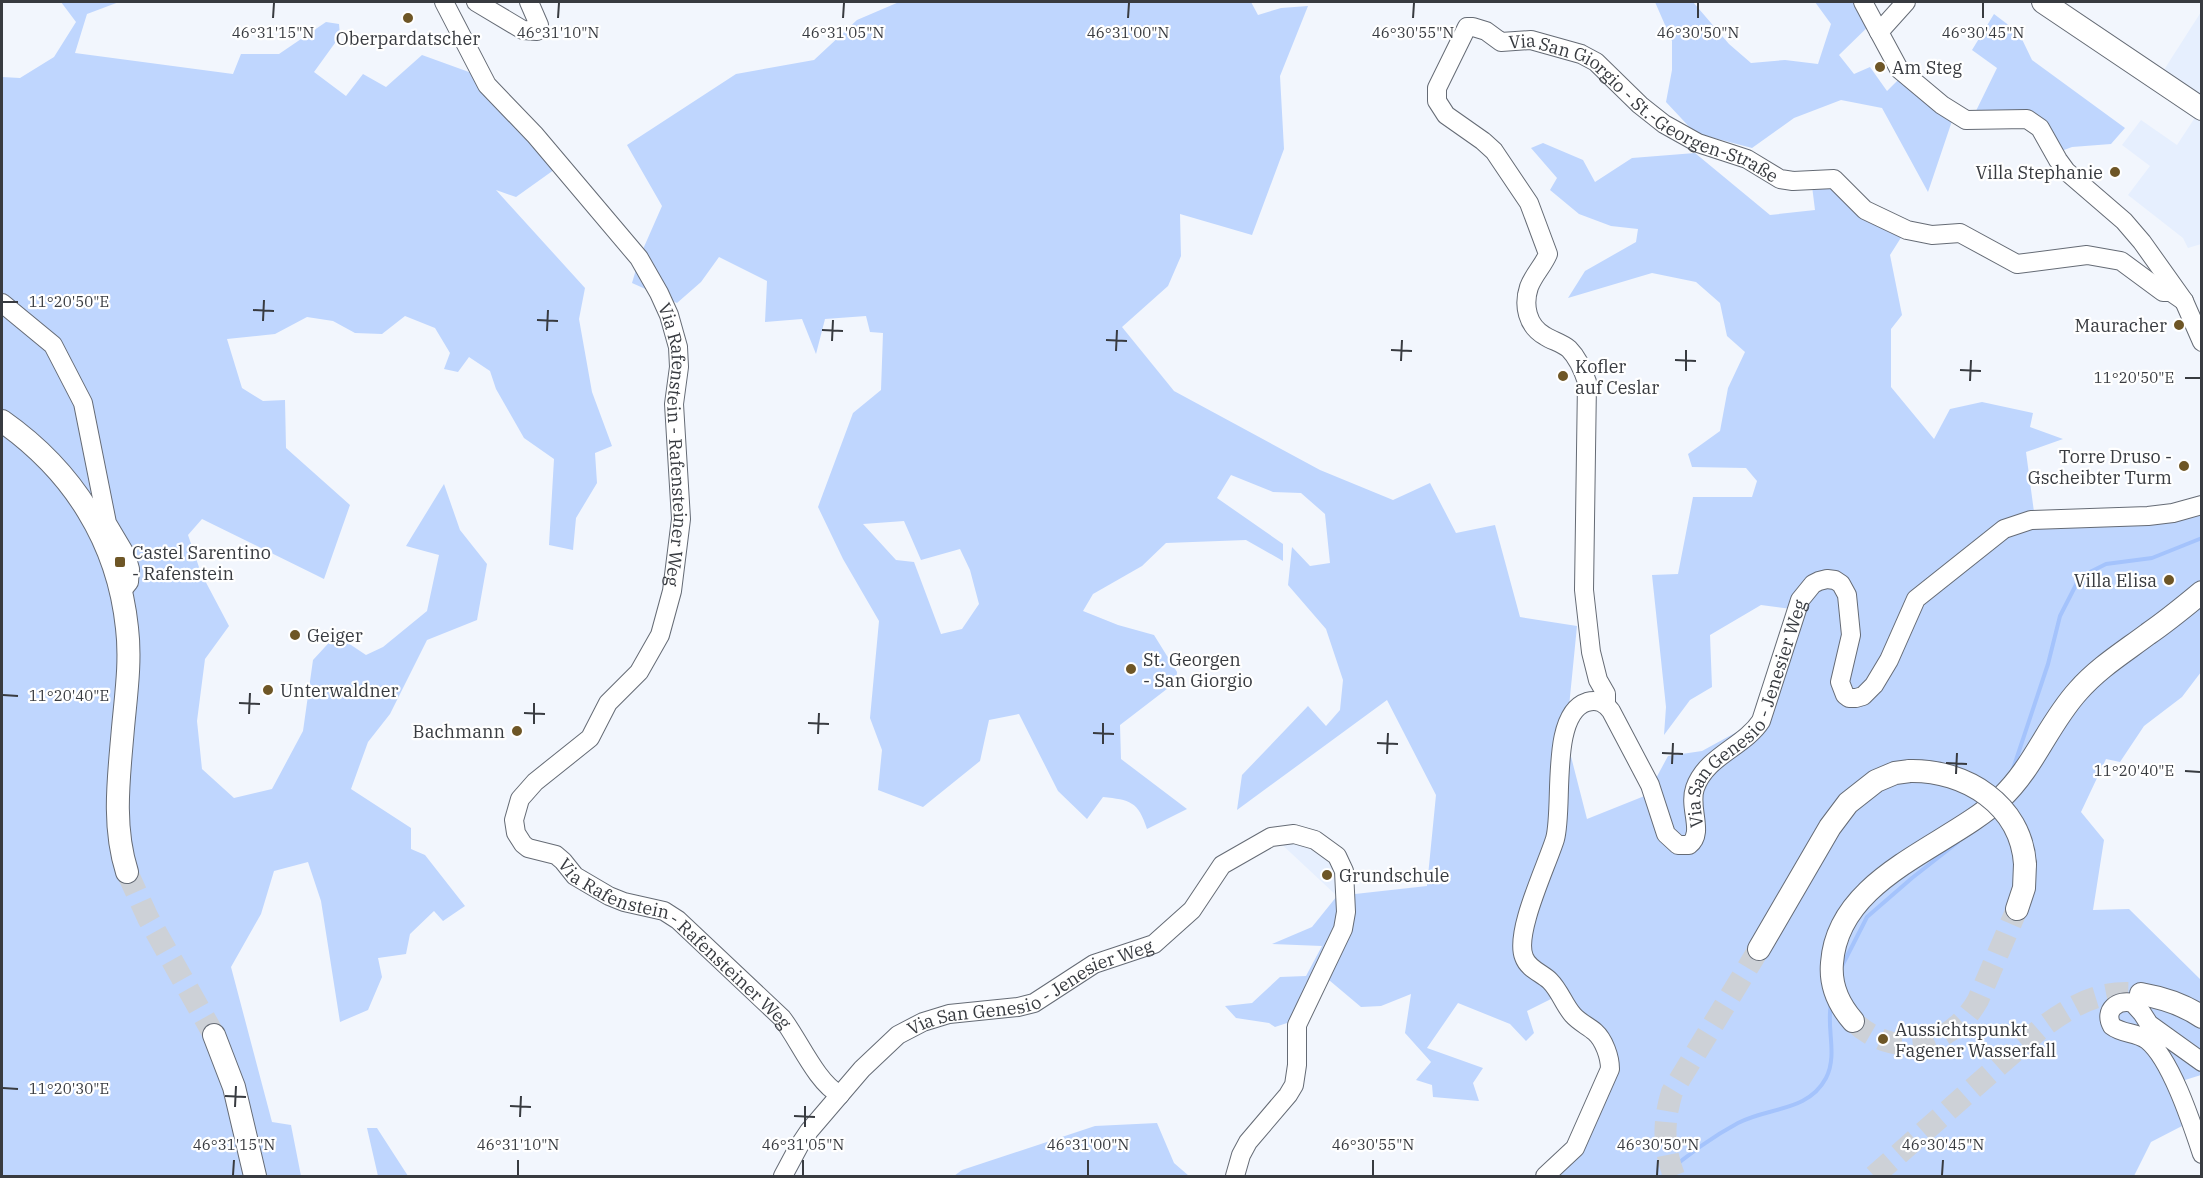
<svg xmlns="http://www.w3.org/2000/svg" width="2203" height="1178" viewBox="0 0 2203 1178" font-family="'IBM Plex Serif',serif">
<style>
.built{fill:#e6effe}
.green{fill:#bfd6fe;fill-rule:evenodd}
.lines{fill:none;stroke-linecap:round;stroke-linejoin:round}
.stream{stroke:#a4c3fc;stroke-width:4}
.major-tunnel{stroke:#cdd1d7;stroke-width:22;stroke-dasharray:22 11;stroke-linecap:butt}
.minor-casing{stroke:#656b75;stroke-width:20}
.major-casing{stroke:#656b75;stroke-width:24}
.minor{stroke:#fff;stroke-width:18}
.major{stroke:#fff;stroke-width:22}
.major-bridge-casing{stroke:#656b75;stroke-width:24;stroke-linecap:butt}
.major-bridge{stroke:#fff;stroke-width:22}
.ticks{fill:none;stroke:#383b40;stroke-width:2}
.poi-dot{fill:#6e5626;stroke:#fff;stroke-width:2}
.labels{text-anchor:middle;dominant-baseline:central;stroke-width:4.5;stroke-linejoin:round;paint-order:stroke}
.poi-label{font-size:18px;fill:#383b40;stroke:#fff;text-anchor:start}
.street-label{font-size:18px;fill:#383b40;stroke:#fff}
.ticks-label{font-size:15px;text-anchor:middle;fill:#383b40;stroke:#fff;stroke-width:4.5;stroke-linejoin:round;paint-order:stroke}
</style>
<rect width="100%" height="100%" fill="#f2f6fd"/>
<path class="built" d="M 2201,12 L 2201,244 L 2188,248 L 2183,238 L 2128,195 L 2150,166 L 2122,145 L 2141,120 L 2177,145 L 2196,116 L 2153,87 Z
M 1297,838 L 1337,861 L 1337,896 L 1276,839 Z"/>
<path class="green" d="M 61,2 L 119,2 L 87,14 L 75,53 L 233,74 L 241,54 L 279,54 L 326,22 L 339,24 L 340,36 L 314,72 L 346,96 L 363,74 L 386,87 L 422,55 L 491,80 L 565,162 L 516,197 L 496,190 L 585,288 L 579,319 L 592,392 L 612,446 L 595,453 L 597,483 L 576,518 L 573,550 L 549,545 L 554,459 L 524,438 L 496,389 L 490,371 L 469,357 L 458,372 L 444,369 L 450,353 L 435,328 L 405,316 L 382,334 L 355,333 L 333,321 L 307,317 L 275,334 L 227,339 L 242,388 L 263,401 L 285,400 L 286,448 L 350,505 L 324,579 L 202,519 L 188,535 L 201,573 L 229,626 L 205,659 L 197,721 L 202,769 L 234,798 L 272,789 L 303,731 L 313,660 L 336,635 L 366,655 L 383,647 L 427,611 L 439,555 L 406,546 L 444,484 L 460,530 L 487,564 L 477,620 L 427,640 L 390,714 L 368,742 L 351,789 L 411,828 L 411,849 L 425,855 L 465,906 L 443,921 L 434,911 L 410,934 L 406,954 L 378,958 L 382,977 L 368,1010 L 340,1022 L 321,901 L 308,862 L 274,871 L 261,914 L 231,967 L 272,1122 L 291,1125 L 301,1176 L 2,1176 L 2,77 L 20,78 L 54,57 L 76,22 Z
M 899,2 L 1251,2 L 1258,15 L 1281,8 L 1308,6 L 1280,76 L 1284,149 L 1252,235 L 1180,214 L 1181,256 L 1168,286 L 1122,327 L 1174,391 L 1320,470 L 1393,500 L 1430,483 L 1456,533 L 1495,525 L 1520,617 L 1577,626 L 1566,737 L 1587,819 L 1647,795 L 1668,756 L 1702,751 L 1755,722 L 1792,609 L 1761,605 L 1710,635 L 1712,687 L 1690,700 L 1664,735 L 1666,707 L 1652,575 L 1678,574 L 1693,497 L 1752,497 L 1757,481 L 1746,468 L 1692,467 L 1688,454 L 1720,431 L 1728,388 L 1745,352 L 1727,336 L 1720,303 L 1696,282 L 1652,273 L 1568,298 L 1585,271 L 1636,242 L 1638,229 L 1611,226 L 1579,214 L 1550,190 L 1557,178 L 1531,148 L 1543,143 L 1583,160 L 1595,182 L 1632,158 L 1695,153 L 1770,215 L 1815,210 L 1812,186 L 1834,188 L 1860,218 L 1902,236 L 1890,255 L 1902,315 L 1891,329 L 1891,387 L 1934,439 L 1950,409 L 1982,402 L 2033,413 L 2030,427 L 2063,439 L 2026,452 L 2034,512 L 2122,514 L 2201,501 L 2201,672 L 2182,697 L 2144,726 L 2120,762 L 2106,759 L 2081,812 L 2104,840 L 2093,910 L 2129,909 L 2201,980 L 2201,1075 L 2169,1085 L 2182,1126 L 2151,1142 L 2134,1176 L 1538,1176 L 1572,1148 L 1594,1095 L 1604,1058 L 1594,1041 L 1555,997 L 1527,1011 L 1534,1033 L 1526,1041 L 1510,1024 L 1458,1003 L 1427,1048 L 1483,1068 L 1473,1083 L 1479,1101 L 1433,1097 L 1432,1085 L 1416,1080 L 1431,1062 L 1405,1033 L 1411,994 L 1381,1006 L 1361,1007 L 1323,975 L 1290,1022 L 1275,1027 L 1269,1023 L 1236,1018 L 1225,1006 L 1252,1003 L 1280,977 L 1306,976 L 1322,946 L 1272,944 L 1312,927 L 1337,896 L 1427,886 L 1436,795 L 1387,700 L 1237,810 L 1242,775 L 1308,706 L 1326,726 L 1340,710 L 1343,680 L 1326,629 L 1288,585 L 1292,547 L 1310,566 L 1330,563 L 1325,514 L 1301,493 L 1273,492 L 1231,475 L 1217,498 L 1283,544 L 1283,561 L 1246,540 L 1166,543 L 1142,566 L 1093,594 L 1083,611 L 1118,625 L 1154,635 L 1177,672 L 1176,682 L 1120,725 L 1121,759 L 1187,809 L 1147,829 C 1138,801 1130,800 1103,797 L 1087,819 L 1058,791 L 1019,714 L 989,720 L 980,761 L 923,807 L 878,790 L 882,750 L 870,718 L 879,621 L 843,559 L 818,507 L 853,413 L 881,390 L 883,333 L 870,332 L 866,316 L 825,319 L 816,354 L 802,319 L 765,322 L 767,281 L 719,257 L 701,282 L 677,303 L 632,283 L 640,256 L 662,206 L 627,145 L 736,74 L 814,60 L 857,20 ZM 904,521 L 921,560 L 960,549 L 970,570 L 979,604 L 962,629 L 941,634 L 914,562 L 896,560 L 863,524 Z
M 1655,2 L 1693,2 L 1729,44 L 1751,63 L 1785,60 L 1818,64 L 1831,24 L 1815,2 L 1870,2 L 1878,17 L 1839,55 L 1854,74 L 1870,67 L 1887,91 L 1899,79 L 1952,121 L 1928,192 L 1882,108 L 1841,100 L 1794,118 L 1752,148 L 1695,133 L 1666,102 L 1672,70 L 1672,41 Z
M 1994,14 L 2019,33 L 2032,60 L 2125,128 L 2111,144 L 2072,147 L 2056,153 L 2040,128 L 1973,117 L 1997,68 L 1972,50 Z
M 1157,1123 L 1174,1163 L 1189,1176 L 954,1176 L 962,1170 L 1095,1126 Z
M 367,1128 L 377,1128 L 408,1176 L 378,1176 Z"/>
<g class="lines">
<path class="stream" d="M 2013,769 L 2048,664 L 2060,616 L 2080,577 L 2106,564 L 2152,558 L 2202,538
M 1841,968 L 1867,917 L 1912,878 L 1958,842
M 1663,1176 C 1686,1156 1710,1138 1738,1123 C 1768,1107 1808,1112 1826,1078 C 1838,1055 1826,1028 1831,1004"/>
<path class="major-tunnel" d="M 127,872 L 148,918 L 214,1035
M 1853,1021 C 1894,1061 1952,1047 1978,1000 L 2017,909
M 1674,1176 C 1663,1147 1663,1122 1672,1092 L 1759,949
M 1874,1176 L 2040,1029 C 2073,1005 2099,989 2141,994"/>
<defs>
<g id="minor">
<path id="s1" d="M 444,2 L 487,85 L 535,135 L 639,258 L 659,293 L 669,315 L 678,347 L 679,367 L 674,404 L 681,519 L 672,591 L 660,635 L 639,672 L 608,703 L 590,738 L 535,782 L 520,799 L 514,820 L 516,833 L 523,844 L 528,848 L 556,855 L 563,861 L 575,876 L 609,896 L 624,902 L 664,911 L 678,920 L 782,1018 C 799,1040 816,1082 840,1095"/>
<path d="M 476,2 L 523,30 L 537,31 L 539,25 L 529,2"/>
<path d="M 1863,2 L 1879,32"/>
<path d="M 1906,2 L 1879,32 L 1899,69 L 1942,105 L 1966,120 L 2027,119 L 2040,128 L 2058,160 L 2066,171 L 2124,221 L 2142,242 L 2184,301 L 2202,342"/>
<path d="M 2,303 L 53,345 L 83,403 L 107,523 L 126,555 L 130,569 L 129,582 L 121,592"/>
<path id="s2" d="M 1606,704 L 1606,694 L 1598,680 L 1591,652 L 1584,590 L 1587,382 C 1583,370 1578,358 1569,349 C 1562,343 1553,341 1545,336 C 1527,326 1523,305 1529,287 C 1534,274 1543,266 1548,254 L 1529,203 L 1494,151 L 1483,141 L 1446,115 L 1437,101 L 1437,88 L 1467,27 L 1473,27 L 1486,31 L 1501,42 L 1531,40 L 1581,54 L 1596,62 L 1640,105 L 1664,124 L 1698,143 L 1747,159 L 1780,179 L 1793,181 L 1834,179 L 1865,210 L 1907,230 L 1932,235 L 1960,233 L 2017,264 L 2087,255 L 2121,261 L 2163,292 L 2171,292 L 2184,301"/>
<path d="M 2202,1062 L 2149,1024 L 2142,1013 L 2133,1003 C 2118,999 2103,1010 2112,1026 C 2122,1034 2136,1032 2147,1040 C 2171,1059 2192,1124 2202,1154"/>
<path id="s3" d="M 783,1176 L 799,1146 L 809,1131 L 862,1069 L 898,1035 L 923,1022 L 949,1014 L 1018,1007 L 1034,1003 L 1094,964 L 1154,944 L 1192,910 L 1222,865 L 1271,837 L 1294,834 L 1315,840 L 1337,856 L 1344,871 L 1346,912 L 1343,929 L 1297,1025 L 1297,1065 L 1294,1085 L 1288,1095 L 1248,1142 L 1241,1155 L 1235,1176"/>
<path id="s4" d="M 1545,1176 L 1575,1148 L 1610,1069 C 1610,1057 1604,1040 1595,1032 C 1588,1026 1579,1022 1573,1015 C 1564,1005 1560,991 1550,981 C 1542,973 1528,969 1524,957 C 1514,933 1547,865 1555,839 C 1564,807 1549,714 1587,702 C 1598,699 1605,703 1611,711 L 1650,785 L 1666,834 L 1678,845 L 1689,845 C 1705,833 1688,808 1695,788 C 1706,756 1744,747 1761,721 L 1800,600 L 1813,584 L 1819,581 L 1827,579 L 1835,580 L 1841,584 L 1847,595 L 1851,635 L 1840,682 L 1845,695 L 1849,698 L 1856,698 L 1863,696 L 1874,685 L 1889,660 L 1916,599 L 2004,529 L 2031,520 L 2148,516 L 2173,513 L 2202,505"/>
</g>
<path id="major" d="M 2043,2 L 2202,109
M 2,421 C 73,471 118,541 127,628 C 131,661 126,695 123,728 C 119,776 112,825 127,872
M 2017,909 L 2024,888 L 2025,864
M 1759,949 L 1830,827 L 1848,803 L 1876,781 L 1895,773 L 1910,771
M 2141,994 C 2164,998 2183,1004 2202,1017
M 1853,1021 C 1839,1005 1830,985 1832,963 C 1838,877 1947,848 2001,798 C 2034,767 2048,724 2078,691 C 2098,668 2124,652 2148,634 C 2167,621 2184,607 2202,592
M 214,1035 L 234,1087 L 255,1176"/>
</defs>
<use href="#minor" class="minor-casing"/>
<use href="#major" class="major-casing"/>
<use href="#minor" class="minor"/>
<use href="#major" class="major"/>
<defs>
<path id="major-bridge" d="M 1910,771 C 1966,770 2021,805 2025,864"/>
</defs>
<use href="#major-bridge" class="major-bridge-casing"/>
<use href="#major-bridge" class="major-bridge"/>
</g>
<path class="ticks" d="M 273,18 L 274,3M 558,18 L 559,3M 843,18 L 844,3M 1128,18 L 1129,3M 1413,18 L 1414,3M 1698,18 L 1698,3M 1983,18 L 1983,3M 3,302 L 18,302M 253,310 L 274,311M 537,320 L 558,321M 263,321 L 264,300M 822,330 L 843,331M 547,331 L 548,310M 1106,340 L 1127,341M 832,341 L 833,320M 1391,350 L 1412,351M 1116,351 L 1117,330M 1675,360 L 1696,361M 1401,361 L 1402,340M 1960,370 L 1981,371M 1686,371 L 1686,350M 2185,378 L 2200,378M 1970,381 L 1971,360M 3,695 L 18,696M 239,703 L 260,704M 524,713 L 545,714M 249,714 L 250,693M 808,723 L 829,724M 534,724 L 534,703M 1093,733 L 1114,734M 818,734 L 819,713M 1377,743 L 1398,744M 1103,744 L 1103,723M 1662,753 L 1683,754M 1387,754 L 1388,733M 1946,763 L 1967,764M 1672,764 L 1673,743M 2185,771 L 2200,772M 1956,774 L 1957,753M 3,1088 L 18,1089M 225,1096 L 246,1097M 510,1106 L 531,1107M 235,1107 L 236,1086M 794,1116 L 815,1117M 520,1117 L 521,1096M 805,1127 L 805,1106M 233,1175 L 234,1160M 518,1175 L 518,1160M 803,1175 L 803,1160M 1088,1175 L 1088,1160M 1373,1175 L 1373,1160M 1657,1175 L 1658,1160M 1942,1175 L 1943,1160"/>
<g class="poi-dot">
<circle cx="408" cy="18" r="6"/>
<circle cx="1880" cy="67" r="6"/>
<circle cx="2115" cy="172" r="6"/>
<circle cx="2179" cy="325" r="6"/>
<circle cx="1563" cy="376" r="6"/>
<circle cx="2184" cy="466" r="6"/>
<rect x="114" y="556" width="12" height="12" rx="3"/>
<circle cx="2169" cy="580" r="6"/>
<circle cx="295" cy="635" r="6"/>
<circle cx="1131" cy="669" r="6"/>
<circle cx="268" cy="690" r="6"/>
<circle cx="517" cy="731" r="6"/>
<circle cx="1327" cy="875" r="6"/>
<circle cx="1883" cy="1039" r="6"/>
</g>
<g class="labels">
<g class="poi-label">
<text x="408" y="38" text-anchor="middle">Oberpardatscher</text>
<text x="1892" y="67">Am Steg</text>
<text x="2103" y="172" text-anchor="end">Villa Stephanie</text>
<text x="2167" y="325" text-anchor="end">Mauracher</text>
<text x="1575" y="366">Kofler<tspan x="1575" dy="21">auf Ceslar</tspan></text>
<text x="2172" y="456" text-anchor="end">Torre Druso -<tspan x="2172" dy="21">Gscheibter Turm</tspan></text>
<text x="132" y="552">Castel Sarentino<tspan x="132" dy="21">- Rafenstein</tspan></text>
<text x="2157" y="580" text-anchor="end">Villa Elisa</text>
<text x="307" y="635">Geiger</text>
<text x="1143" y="659">St. Georgen<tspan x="1143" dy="21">- San Giorgio</tspan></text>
<text x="280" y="690">Unterwaldner</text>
<text x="505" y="731" text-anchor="end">Bachmann</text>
<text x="1339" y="875">Grundschule</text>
<text x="1895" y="1029">Aussichtspunkt<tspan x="1895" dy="21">Fagener Wasserfall</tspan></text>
</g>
<g class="street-label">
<text stroke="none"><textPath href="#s2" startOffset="960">Via San Giorgio - St.-Georgen-Straße</textPath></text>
<text stroke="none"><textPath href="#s1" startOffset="519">Via Rafenstein - Rafensteiner Weg</textPath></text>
<text stroke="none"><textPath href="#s4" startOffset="884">Via San Genesio - Jenesier Weg</textPath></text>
<text stroke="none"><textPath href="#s1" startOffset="1166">Via Rafenstein - Rafensteiner Weg</textPath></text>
<text stroke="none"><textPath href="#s3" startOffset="326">Via San Genesio - Jenesier Weg</textPath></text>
</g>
</g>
<g class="ticks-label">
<text x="273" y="38">46°31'15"N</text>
<text x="558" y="38">46°31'10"N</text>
<text x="843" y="38">46°31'05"N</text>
<text x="1128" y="38">46°31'00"N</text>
<text x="1413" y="38">46°30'55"N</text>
<text x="1698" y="38">46°30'50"N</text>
<text x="1983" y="38">46°30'45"N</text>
<text x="69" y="307">11°20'50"E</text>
<text x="2134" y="383">11°20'50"E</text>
<text x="69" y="701">11°20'40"E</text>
<text x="2134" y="776">11°20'40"E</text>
<text x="69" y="1094">11°20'30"E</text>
<text x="234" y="1150">46°31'15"N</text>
<text x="518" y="1150">46°31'10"N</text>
<text x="803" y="1150">46°31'05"N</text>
<text x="1088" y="1150">46°31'00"N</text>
<text x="1373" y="1150">46°30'55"N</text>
<text x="1658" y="1150">46°30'50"N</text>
<text x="1943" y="1150">46°30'45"N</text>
</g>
<rect width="2203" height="1178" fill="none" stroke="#383b40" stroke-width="6"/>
</svg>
